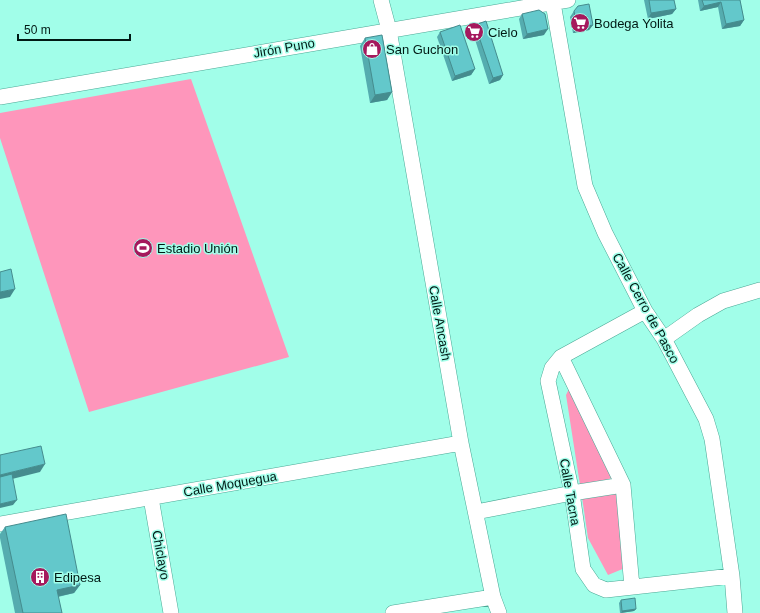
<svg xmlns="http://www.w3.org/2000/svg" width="760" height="613" viewBox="0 0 760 613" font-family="Arial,sans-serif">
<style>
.green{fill:#fe96bb}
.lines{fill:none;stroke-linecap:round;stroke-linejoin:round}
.minor-casing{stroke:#49a895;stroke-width:16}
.minor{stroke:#fff;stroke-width:15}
.wall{fill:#55acaf}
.shaded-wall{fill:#458c8e}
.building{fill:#63c8cb;stroke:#458c8e}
.labels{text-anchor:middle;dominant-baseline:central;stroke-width:3;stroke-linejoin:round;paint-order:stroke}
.poi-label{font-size:13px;fill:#001914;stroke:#a1fee9;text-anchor:start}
.street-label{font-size:13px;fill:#001914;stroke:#a1fee9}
</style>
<rect width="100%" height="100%" fill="#a1fee9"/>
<path class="green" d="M 191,79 L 289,357 L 89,412 L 0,138 L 0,113 Z
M 569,389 L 612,478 L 595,483 L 580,485 L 566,395 Z
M 615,491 L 618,504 L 625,568 L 608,575 L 588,538 L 582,497 Z"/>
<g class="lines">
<defs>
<path id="minor" d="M 381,0 L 389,30 L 461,443 L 493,597 L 499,613
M 553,3 L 585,186 L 605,233 L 645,311 L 664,339 L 706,419 L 712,439 L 732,576 L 735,613
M 0,97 L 568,0
M 645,311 L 561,357 L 552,368 L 548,381 L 572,493 L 583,569 L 594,585 L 606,590 L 732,576
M 664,339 L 698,315 L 723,301 L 760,290
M 561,357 L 623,485 L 632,587
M 151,498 L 171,613
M 476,512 L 572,493 L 623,485
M 0,524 L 461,443
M 393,613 L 493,597"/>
</defs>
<use href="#minor" class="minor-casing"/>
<use href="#minor" class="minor"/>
</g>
<path class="wall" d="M 644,0 L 674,0 L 676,9 L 672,14 L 648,19 Z
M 698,0 L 740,0 L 744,20 L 740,26 L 722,29 L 718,7 L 700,11 Z
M 574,11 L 593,25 L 589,30 L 573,33 L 570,17 Z
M 522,14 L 544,35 L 523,39 L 519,19 Z
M 475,25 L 503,75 L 500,80 L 489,84 L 472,30 Z
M 440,32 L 475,69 L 471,75 L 452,81 L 437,37 Z
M 365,38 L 392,92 L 387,100 L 370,103 L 360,46 Z
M 5,527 L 80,585 L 74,593 L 58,597 L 62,613 L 15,613 L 0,538 L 0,534 Z
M 621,600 L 636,609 L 634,611 L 620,613 L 619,603 Z"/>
<path class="shaded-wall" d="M 721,2 L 718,7 L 700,11 L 704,6 Z
M 676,9 L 672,14 L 648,19 L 651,13 Z
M 744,20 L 740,26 L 722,29 L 726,24 Z
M 593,25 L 589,30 L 573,33 L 577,28 Z
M 548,29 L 544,35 L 523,39 L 527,34 Z
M 475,69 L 471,75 L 452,81 L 455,76 Z
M 503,75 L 500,80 L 489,84 L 493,78 Z
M 392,92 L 387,100 L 370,103 L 375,95 Z
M 15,289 L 10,297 L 0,299 L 0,292 Z
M 45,464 L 40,472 L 0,482 L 0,475 Z
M 17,500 L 13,505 L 0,508 L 0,504 Z
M 80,585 L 74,593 L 51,598 L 57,590 Z
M 636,609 L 634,611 L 621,613 L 622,611 Z"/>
<path class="building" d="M 649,0 L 674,0 L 676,9 L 651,13 Z
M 702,0 L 740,0 L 744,20 L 726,24 L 721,2 L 704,6 Z
M 589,4 L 593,25 L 577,28 L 574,11 L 578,6 Z
M 539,10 L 545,14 L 548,29 L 527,34 L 522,14 Z
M 486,21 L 503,75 L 493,78 L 475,25 Z
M 460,25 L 475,69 L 455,76 L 440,32 Z
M 382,35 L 392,92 L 375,95 L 365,38 Z
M 11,269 L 15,289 L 0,292 L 0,272 Z
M 41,446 L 45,464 L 0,475 L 0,455 Z
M 12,474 L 17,500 L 0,504 L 0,477 Z
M 66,514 L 80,585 L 57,590 L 62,613 L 23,613 L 5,527 Z
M 635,598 L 636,609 L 622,611 L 621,600 Z"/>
<defs>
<symbol id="supermarket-disc" viewBox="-11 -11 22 22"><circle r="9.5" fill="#a5195d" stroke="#a1fee9"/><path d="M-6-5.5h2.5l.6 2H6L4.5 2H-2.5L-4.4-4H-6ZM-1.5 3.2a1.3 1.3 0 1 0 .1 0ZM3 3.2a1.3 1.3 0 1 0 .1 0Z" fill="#fff"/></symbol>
<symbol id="shop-disc" viewBox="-11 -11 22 22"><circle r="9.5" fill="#a5195d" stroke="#a1fee9"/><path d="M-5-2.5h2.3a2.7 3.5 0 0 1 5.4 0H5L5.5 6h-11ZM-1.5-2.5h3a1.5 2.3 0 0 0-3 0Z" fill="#fff"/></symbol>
<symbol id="stadium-disc" viewBox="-11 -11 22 22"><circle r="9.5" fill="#a5195d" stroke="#a1fee9"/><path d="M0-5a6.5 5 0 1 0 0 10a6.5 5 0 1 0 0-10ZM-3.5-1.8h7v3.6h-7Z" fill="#fff"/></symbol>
<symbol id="building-disc" viewBox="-11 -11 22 22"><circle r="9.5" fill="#a5195d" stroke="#a1fee9"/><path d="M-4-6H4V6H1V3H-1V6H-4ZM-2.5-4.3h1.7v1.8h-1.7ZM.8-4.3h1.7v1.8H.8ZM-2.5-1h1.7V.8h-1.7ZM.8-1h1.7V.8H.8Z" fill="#fff"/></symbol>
</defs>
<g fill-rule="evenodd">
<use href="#supermarket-disc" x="569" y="12" width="22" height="22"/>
<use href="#supermarket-disc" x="463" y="21" width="22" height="22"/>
<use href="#shop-disc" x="361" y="38" width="22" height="22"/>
<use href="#stadium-disc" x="132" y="237" width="22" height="22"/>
<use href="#building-disc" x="29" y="566" width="22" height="22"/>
</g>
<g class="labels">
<g class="poi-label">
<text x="594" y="23">Bodega Yolita</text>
<text x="488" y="32">Cielo</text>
<text x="386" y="49">San Guchon</text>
<text x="157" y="248">Estadio Unión</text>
<text x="54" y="577">Edipesa</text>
</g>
<g class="street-label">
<text transform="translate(284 48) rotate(-10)">Jirón Puno</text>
<text transform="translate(646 308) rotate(61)">Calle Cerro de Pasco</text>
<text transform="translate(440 323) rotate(80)">Calle Ancash</text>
<text transform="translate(230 484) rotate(-10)">Calle Moquegua</text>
<text transform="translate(570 492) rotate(80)">Calle Tacna</text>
<text transform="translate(161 555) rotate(80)">Chiclayo</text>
</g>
</g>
<path d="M18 34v6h112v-6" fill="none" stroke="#001914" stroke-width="2"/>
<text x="24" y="34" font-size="12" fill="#001914" stroke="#a1fee9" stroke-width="3" paint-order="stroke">50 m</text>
</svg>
